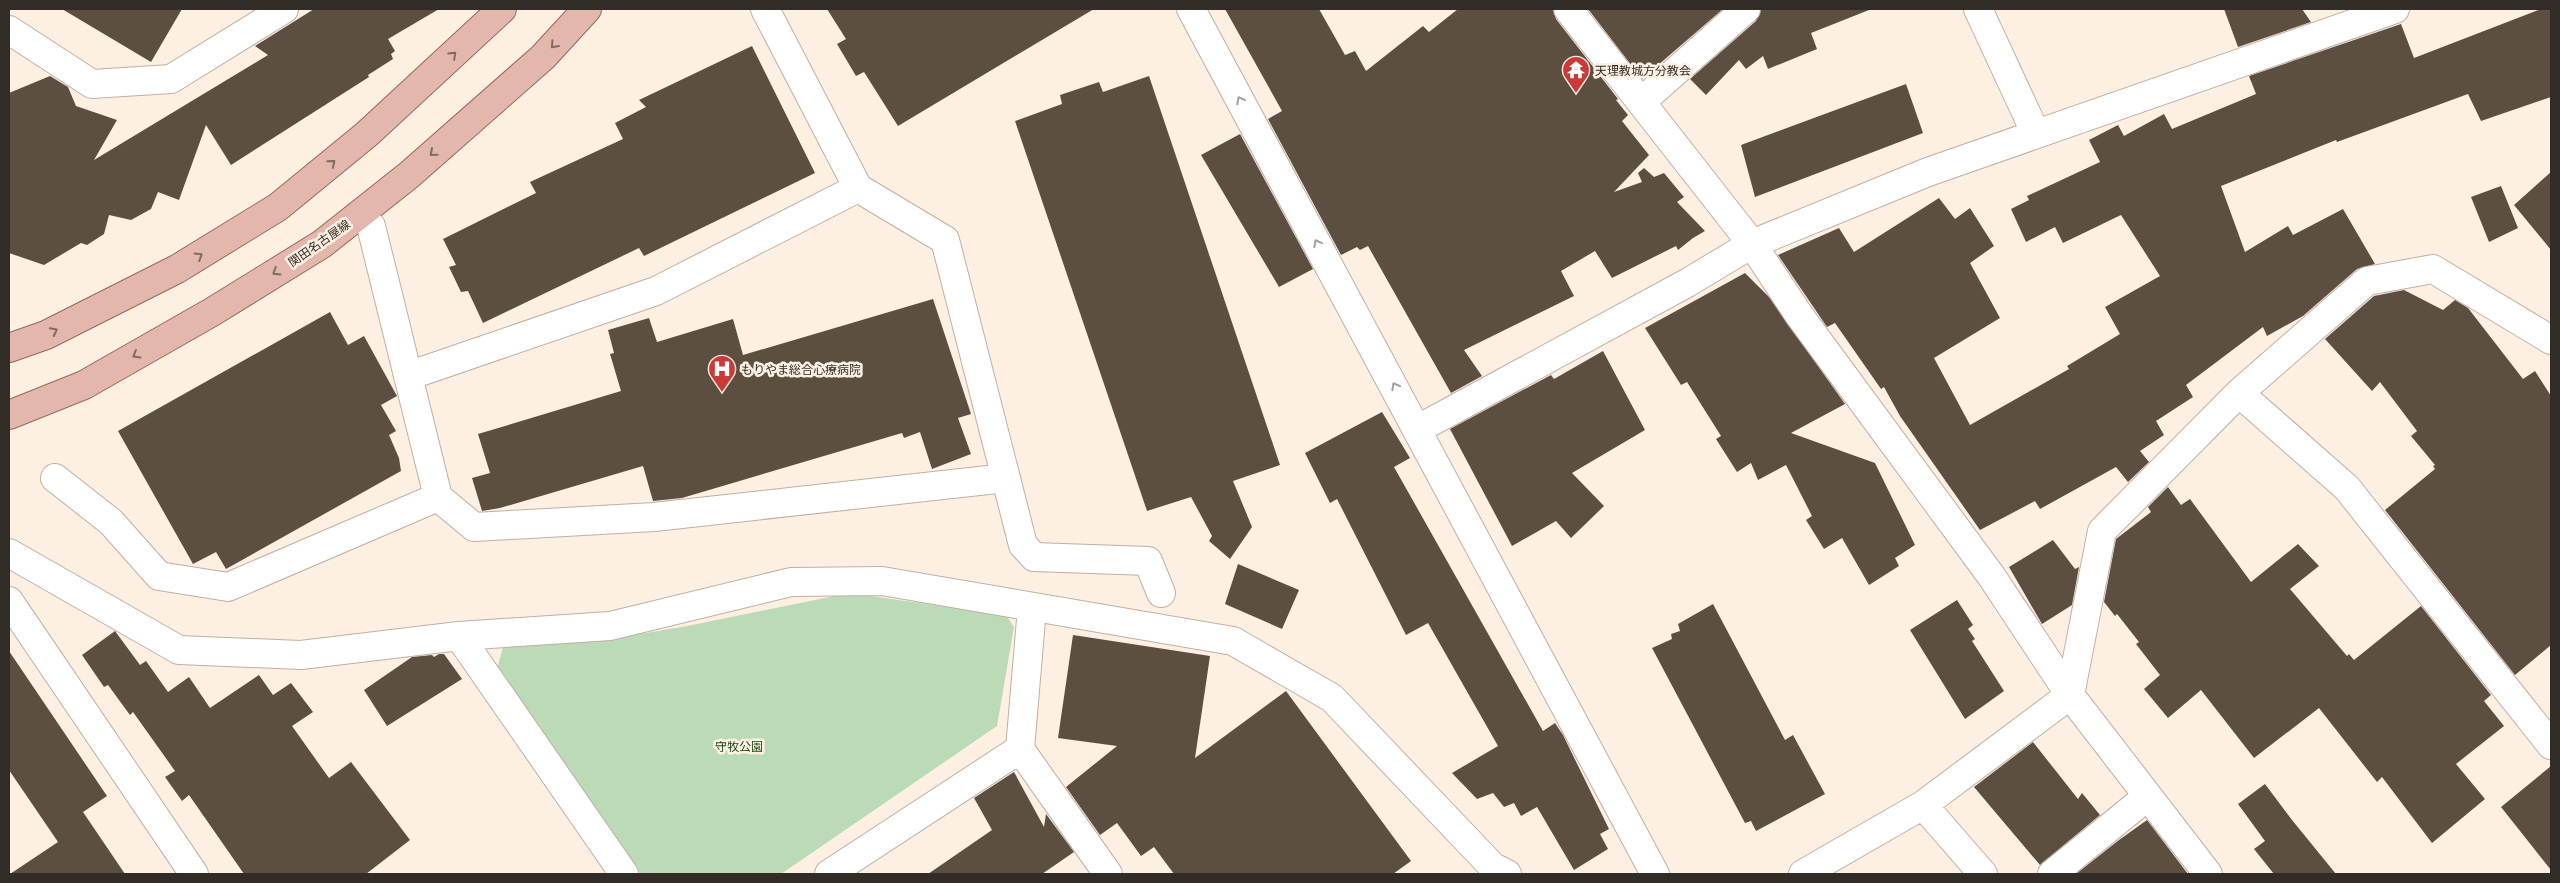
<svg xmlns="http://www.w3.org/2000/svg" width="2560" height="883" viewBox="0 0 2560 883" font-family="'Open Sans','Noto Sans JP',sans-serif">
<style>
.green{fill:#bbdbb7}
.building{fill:#5c4f42}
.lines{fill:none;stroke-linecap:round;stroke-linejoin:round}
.minor-casing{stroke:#bfafa1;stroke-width:30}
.major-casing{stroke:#996759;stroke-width:30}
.minor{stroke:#fff;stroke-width:28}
.major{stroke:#e3b7ac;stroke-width:28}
.oneway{stroke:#826b62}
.oneway2{stroke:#a3a09d}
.labels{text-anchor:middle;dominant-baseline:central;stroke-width:5;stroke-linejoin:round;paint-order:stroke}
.poi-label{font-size:12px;fill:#322c26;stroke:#fdf0e3;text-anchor:start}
.street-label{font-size:12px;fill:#322c26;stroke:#fdf0e3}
.park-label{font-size:12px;fill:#194a14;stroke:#fdf0e3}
</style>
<rect width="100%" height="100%" fill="#fdf0e3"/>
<path class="green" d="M 849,593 L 1006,615 L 1014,627 L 997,726 L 781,874 L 641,874 L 496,673 L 503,647 L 616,638 L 687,626 Z"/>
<path class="building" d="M 62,9 L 182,9 L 151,62 Z
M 314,9 L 439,9 L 388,39 L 395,51 L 391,54 L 393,59 L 368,75 L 369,77 L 231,165 L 206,125 L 179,200 L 158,192 L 151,209 L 131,220 L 109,215 L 104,234 L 87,245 L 81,243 L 44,265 L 9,253 L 9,93 L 50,76 L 68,87 L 76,106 L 117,120 L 94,160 L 268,55 L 255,46 Z
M 827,9 L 1094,9 L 898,126 L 864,72 L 856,76 L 837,44 L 846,39 Z
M 1225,9 L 1319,9 L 1345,55 L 1355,51 L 1366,71 L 1423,26 L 1429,32 L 1458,9 L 1553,9 L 1556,19 L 1618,99 L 1616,100 L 1628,115 L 1622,121 L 1649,155 L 1614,192 L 1642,182 L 1638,173 L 1644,168 L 1654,177 L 1664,173 L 1684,197 L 1677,202 L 1705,231 L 1693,238 L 1678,250 L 1676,246 L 1612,278 L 1595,251 L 1561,271 L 1574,296 L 1464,350 L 1482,376 L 1451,393 L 1368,246 L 1360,250 L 1357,247 L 1341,255 L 1268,119 L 1282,111 Z
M 1588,9 L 1723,9 L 1642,79 Z
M 1761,9 L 1869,9 L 1869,10 L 1811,33 L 1817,49 L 1768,69 L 1763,56 L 1746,69 L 1739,60 L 1706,95 L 1690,79 L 1756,21 Z
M 2224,9 L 2302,9 L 2311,22 L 2238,47 Z
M 2541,9 L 2551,9 L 2551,97 L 2481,121 L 2468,94 L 2337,142 L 2336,140 L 2221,186 L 2245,252 L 2288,226 L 2293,235 L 2343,209 L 2375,264 L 2357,269 L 2303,316 L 2267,336 L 2263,327 L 2186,385 L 2193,397 L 2156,421 L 2164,435 L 2140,451 L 2149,462 L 2128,482 L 2116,467 L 2040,509 L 2035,501 L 1980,530 L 1900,416 L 1884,387 L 1881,389 L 1835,323 L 1827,327 L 1778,255 L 1839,228 L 1854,252 L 1939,198 L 1955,219 L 1970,208 L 1994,246 L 1970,263 L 2000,318 L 1934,358 L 1970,425 L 2069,369 L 2067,366 L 2120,334 L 2105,307 L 2160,276 L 2121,215 L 2063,243 L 2055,227 L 2026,242 L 2011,209 L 2029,200 L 2027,196 L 2100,162 L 2089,140 L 2118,125 L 2124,136 L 2164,114 L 2172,129 L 2256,94 L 2249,76 L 2401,24 L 2414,58 Z
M 752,46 L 815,173 L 644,256 L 639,248 L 483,323 L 468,291 L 461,292 L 449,267 L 456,265 L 443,239 L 536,193 L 530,182 L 623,139 L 615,123 L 646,107 L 639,100 Z
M 1149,76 L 1280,465 L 1233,481 L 1252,527 L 1230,559 L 1209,541 L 1212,536 L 1191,497 L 1147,511 L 1015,121 L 1062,104 L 1060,95 L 1099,82 L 1103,92 Z
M 1906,84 L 1923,133 L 1755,197 L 1741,145 Z
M 1240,134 L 1313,269 L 1279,287 L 1201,155 Z
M 2551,172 L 2551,250 L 2514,205 Z
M 2501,186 L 2518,228 L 2489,242 L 2471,197 Z
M 1745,273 L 1769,297 L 1845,404 L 1791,433 L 1875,463 L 1915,545 L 1895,558 L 1899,566 L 1869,585 L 1842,538 L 1824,549 L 1806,520 L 1812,516 L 1786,465 L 1758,480 L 1751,463 L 1737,472 L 1716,439 L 1721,436 L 1687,382 L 1681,385 L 1645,328 Z
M 2404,290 L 2443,310 L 2455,300 L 2468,308 L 2523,379 L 2535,371 L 2551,396 L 2551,645 L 2515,675 L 2385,510 L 2435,469 L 2433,466 L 2435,465 L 2411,436 L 2417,431 L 2380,382 L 2372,391 L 2325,339 L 2374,296 Z
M 933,299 L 971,414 L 958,418 L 971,454 L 932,469 L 920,432 L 904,438 L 902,433 L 682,498 L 653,501 L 643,466 L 500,508 L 482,511 L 472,478 L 490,473 L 478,434 L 621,391 L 610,354 L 614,353 L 608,330 L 649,318 L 657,342 L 733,319 L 743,355 Z
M 330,312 L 348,345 L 364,336 L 397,396 L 381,405 L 396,431 L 389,435 L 399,458 L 401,471 L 226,569 L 216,552 L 193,564 L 118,431 Z
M 1603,351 L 1645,430 L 1572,473 L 1604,506 L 1571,538 L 1556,521 L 1512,546 L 1450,429 L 1551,375 L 1554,379 Z
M 1382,412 L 1410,458 L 1394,467 L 1543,731 L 1555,723 L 1563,735 L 1609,829 L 1600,834 L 1608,849 L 1574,870 L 1537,807 L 1521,816 L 1514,803 L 1504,807 L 1493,793 L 1477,799 L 1452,773 L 1498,746 L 1428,623 L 1406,635 L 1337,499 L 1330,503 L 1305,453 Z
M 2168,487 L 2181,505 L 2190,499 L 2251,582 L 2298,544 L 2319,566 L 2290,589 L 2347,656 L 2349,654 L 2354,660 L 2421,606 L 2491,695 L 2484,701 L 2504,726 L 2456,764 L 2485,799 L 2432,843 L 2382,777 L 2377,782 L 2319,708 L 2254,758 L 2201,690 L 2168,718 L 2144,689 L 2160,675 L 2136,644 L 2139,642 L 2117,614 L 2115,616 L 2104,602 L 2116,539 L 2151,512 L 2148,507 Z
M 2053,540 L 2075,569 L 2079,567 L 2072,605 L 2042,624 L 2009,567 Z
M 1238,564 L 1299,590 L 1282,629 L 1225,604 Z
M 1957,600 L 1973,625 L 1968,629 L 1975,639 L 1972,641 L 2004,691 L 1965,719 L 1910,630 Z
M 1713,604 L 1785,740 L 1793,735 L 1825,794 L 1756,831 L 1751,821 L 1745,823 L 1652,648 L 1672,639 L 1671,634 L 1680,631 L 1678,624 Z
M 115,631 L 140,665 L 146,661 L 168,692 L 189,677 L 210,708 L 259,675 L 273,695 L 291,683 L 313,712 L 292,726 L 329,778 L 351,762 L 410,840 L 366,874 L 244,874 L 189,795 L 182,801 L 165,777 L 175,771 L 133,712 L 130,715 L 108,685 L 104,687 L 82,655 Z
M 1073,635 L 1210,656 L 1195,758 L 1286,691 L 1411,861 L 1393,874 L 1174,874 L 1154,847 L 1141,856 L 1117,823 L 1100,835 L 1066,787 L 1117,746 L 1058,738 Z
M 9,651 L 107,796 L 83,812 L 125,874 L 10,874 L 58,842 L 9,770 Z
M 439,654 L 444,654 L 462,679 L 387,726 L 364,690 L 412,657 L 432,655 L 434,657 Z
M 2033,742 L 2078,799 L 2082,793 L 2100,815 L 2040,865 L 1974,787 Z
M 2551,766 L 2551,870 L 2501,807 Z
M 1014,772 L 1044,827 L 1046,814 L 1074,852 L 1042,874 L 928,874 L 992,830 L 974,798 Z
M 2265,784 L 2292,820 L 2336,874 L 2274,874 L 2254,849 L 2265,841 L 2238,804 Z
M 2147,820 L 2188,874 L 2076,874 L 2119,840 Z"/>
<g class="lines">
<defs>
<path id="minor" d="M 1191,9 L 1655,874
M 1568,9 L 1752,244 L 1799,315 L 1992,577 L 2070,695 L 2208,874
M 1978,9 L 2036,134
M 9,30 L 92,84 L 171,79 L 284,9
M 1641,102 L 1746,9
M 858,188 L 945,240 L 1023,545 L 1034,557 L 1148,561 L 1161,593
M 408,376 L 656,291 L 858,188 L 765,9
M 2239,393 L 2347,488 L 2551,745
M 1418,429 L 1687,283 L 1752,244 L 1928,172 L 2395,9
M 55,478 L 111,522 L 159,576 L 228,587 L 438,497 L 371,226
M 438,497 L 474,527 L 654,517 L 1006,478
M 9,553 L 179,650 L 301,655 L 459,636 L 610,626 L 791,582 L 882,581 L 1233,641 L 1332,698 L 1493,867 L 1507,874
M 9,601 L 194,874
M 1032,608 L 1020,749 L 1108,874
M 459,636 L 624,874
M 1923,805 L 1983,874
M 829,874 L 1020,749
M 1803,874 L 1923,805 L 2070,695 L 2102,531 L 2239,393 L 2367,281 L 2433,269 L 2551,340
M 2052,874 L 2148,796"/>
<path id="major" d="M 9,348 L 46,335 L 177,269 L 278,207 L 367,134 L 502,9
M 9,415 L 84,385 L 212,312 L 322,244 L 409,175 L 543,57 L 587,9"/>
</defs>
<use href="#minor" class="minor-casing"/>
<use href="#major" class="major-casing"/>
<use href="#minor" class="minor"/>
<use href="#major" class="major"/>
</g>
<defs><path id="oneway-chevron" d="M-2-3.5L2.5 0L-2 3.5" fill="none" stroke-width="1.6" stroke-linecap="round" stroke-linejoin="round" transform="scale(1.25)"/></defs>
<g class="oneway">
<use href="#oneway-chevron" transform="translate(554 45) rotate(132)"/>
<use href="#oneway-chevron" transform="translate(453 55) rotate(-43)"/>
<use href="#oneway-chevron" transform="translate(433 153) rotate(139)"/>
<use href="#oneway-chevron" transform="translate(332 163) rotate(-39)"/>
<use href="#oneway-chevron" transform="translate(199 256) rotate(-32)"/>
<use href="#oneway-chevron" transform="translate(276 272) rotate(148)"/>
<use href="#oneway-chevron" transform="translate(54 331) rotate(-27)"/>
<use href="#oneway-chevron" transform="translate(136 355) rotate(150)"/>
</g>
<g class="oneway2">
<use href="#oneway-chevron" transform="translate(1240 100) rotate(-118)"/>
<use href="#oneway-chevron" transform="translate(1317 243) rotate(-118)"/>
<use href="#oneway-chevron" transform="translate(1395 386) rotate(-118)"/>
</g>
<defs>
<symbol id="temple-pin" viewBox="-11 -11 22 30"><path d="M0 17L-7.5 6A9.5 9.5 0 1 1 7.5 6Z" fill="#c93a38" stroke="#fdf0e3"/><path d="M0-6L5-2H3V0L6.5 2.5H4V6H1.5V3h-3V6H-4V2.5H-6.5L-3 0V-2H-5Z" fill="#fff"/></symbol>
<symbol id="hospital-pin" viewBox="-11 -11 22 30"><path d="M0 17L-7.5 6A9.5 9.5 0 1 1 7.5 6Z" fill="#c93a38" stroke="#fdf0e3"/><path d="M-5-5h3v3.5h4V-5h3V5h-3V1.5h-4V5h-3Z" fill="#fff"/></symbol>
</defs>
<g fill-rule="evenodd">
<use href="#temple-pin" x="1560" y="54" width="32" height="43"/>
<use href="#hospital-pin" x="706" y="353" width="32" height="43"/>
</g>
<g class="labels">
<g class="poi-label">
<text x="1595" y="70">天理教城方分教会</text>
<text x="741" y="369">もりやま総合心療病院</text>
</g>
<g class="street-label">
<text transform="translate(319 243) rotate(-35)">関田名古屋線</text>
</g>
<g class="park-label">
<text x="739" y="746">守牧公園</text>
</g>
</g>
<rect width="2560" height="883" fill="none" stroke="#322c26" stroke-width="20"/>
</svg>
